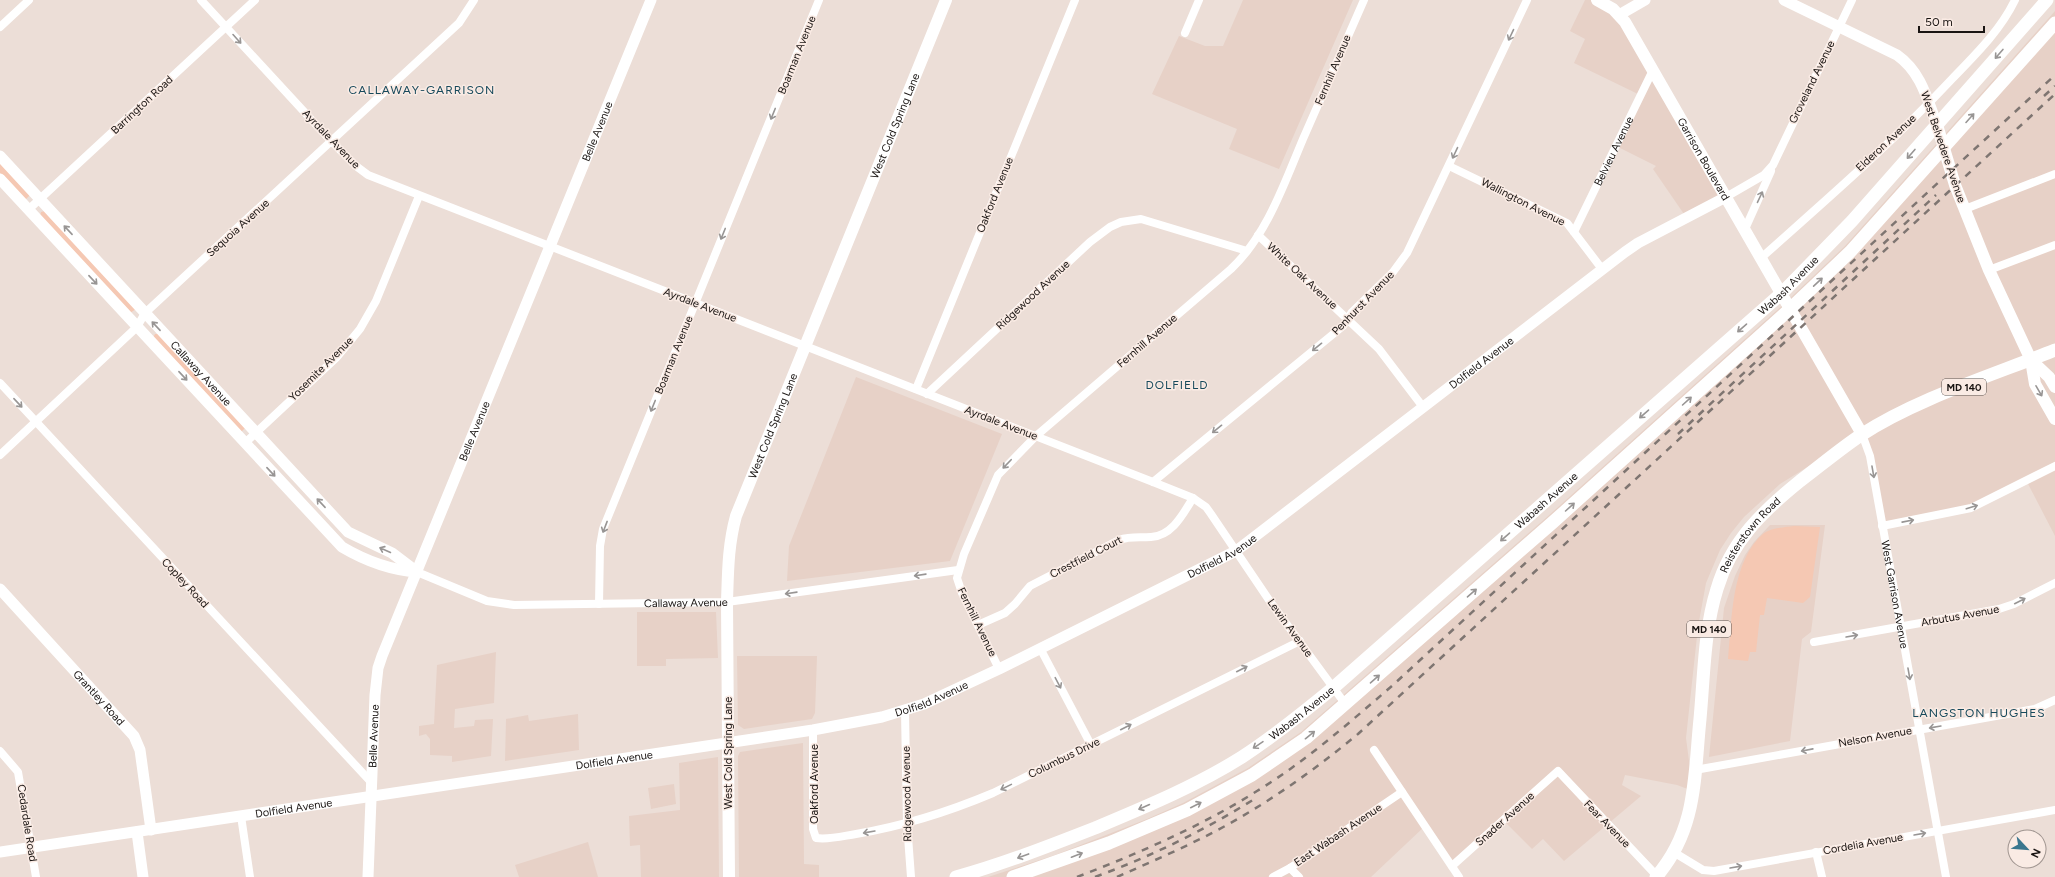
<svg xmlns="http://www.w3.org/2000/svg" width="2055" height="877" viewBox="0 0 2055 877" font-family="Figtree,sans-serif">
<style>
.built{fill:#e7d1c7}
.green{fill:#f5c8b3}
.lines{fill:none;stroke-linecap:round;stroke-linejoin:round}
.minor{stroke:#fff;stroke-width:8}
.tertiary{stroke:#fff;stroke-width:11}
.secondary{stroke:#fff;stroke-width:12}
.primary{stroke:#fff;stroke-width:13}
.rail{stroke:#7e7571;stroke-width:2.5;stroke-dasharray:7 7;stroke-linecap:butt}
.oneway{stroke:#989594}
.labels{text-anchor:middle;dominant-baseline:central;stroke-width:3;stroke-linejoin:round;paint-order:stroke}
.shield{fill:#faebe4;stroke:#5c5451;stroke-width:1}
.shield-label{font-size:10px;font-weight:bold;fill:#191412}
.street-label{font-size:11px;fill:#191412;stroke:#faebe4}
.neighbourhood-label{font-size:12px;letter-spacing:1px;fill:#17495b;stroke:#faebe4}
</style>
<rect width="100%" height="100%" fill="#ecded7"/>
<path class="built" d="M 1243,0 L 1353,0 L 1279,169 L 1229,149 L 1237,129 L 1152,94 L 1179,36 L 1205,46 L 1223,46 Z
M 1585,0 L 1596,0 L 1610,7 L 1726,198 L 1686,217 L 1653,169 L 1656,166 L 1616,146 L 1640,95 L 1574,63 L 1585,39 L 1570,31 Z
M 2055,11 L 2055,536 L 2026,480 L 1968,508 L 1882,524 L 1862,433 L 1780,484 L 1744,517 L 1731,533 L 1720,550 L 1706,583 L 1698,627 L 1686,738 L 1693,791 L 1677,785 L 1625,775 L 1622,785 L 1641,796 L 1564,861 L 1543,839 L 1532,849 L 1503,820 L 1452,867 L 1424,827 L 1371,877 L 988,877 L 1055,855 L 1147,819 L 1183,803 L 1248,768 L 1301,732 L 1547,517 L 1785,303 L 1845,246 Z
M 856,377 L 1002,434 L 950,561 L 787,581 L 789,546 Z
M 1770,525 L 1825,525 L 1811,632 L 1802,639 L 1790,741 L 1709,757 L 1724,608 L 1735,576 L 1745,555 L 1754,542 Z
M 637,612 L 716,612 L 718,658 L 666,659 L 666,666 L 637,666 Z
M 496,652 L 494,703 L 455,709 L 454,728 L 474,726 L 475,720 L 493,719 L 491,756 L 452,762 L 452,756 L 430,755 L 430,739 L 426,734 L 419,736 L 419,726 L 434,724 L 437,665 Z
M 737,656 L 817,656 L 815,713 L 812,719 L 744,729 L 738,725 Z
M 578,714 L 579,750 L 505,761 L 506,719 L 528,715 L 529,721 Z
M 803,743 L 804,864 L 819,865 L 819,877 L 739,877 L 738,756 L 740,752 Z
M 718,757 L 719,877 L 641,877 L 640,845 L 630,846 L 629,816 L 680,810 L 679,763 Z
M 674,784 L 676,804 L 651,809 L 648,788 Z
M 588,842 L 598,877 L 519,877 L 515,865 Z"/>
<path class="green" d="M 0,162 L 30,195 L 25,200 L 0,173 Z
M 45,211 L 136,309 L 130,313 L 40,216 L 41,212 Z
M 155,334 L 159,334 L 246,427 L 241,432 L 153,338 Z
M 1794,526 L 1820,527 L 1810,597 L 1803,603 L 1767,598 L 1764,615 L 1760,615 L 1756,652 L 1750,652 L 1748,661 L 1728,659 C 1732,619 1731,561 1764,533 C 1771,528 1786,527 1794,526 Z"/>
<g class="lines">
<g class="minor">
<path d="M 201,0 L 332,142 L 356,166 L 368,175 L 1153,482 L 1193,498 L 1206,507 L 1211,514 L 1269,600 L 1346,705"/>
<path d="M 0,27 L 29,0"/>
<path d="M 1185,33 L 1199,0"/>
<path d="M 1449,166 L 1567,223 L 1602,269"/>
<path d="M 1726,197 L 1764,175 L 1773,165 L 1852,0"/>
<path d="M 1965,209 L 2055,174"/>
<path d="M 28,210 L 255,0"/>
<path d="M 1745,229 L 1771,171"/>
<path id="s1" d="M 1574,232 L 1653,70"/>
<path d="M 1258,235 L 1379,349 L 1423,407"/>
<path d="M 1761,258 C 1826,200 1892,143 1951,80 C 1975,55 2000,31 2015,0"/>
<path d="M 1989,270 L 2055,245"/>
<path d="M 0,383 L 371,782"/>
<path d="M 916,389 L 1075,0"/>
<path d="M 927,394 L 1090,242 L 1110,227 L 1121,222 L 1141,219 L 1247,251"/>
<path id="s2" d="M 1862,434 L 1870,456 L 1946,877"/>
<path d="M 245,443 L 337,357 L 360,329 L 376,301 L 419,196"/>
<path d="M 0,455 L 137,327 L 145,313 L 459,23 L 474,0"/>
<path d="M 1153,482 L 1343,326 L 1352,312 L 1393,272 L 1407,253 L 1527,0"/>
<path d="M 1882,526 L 1971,508 L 2055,466"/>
<path id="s3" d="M 417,572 L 487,601 L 514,605 L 727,602 L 958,570"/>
<path d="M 599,604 L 600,546 L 603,529 L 819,0"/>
<path d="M 978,625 L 1005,613 L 1015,604 L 1030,586 L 1119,540 C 1131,536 1139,538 1151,537 C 1172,536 1183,514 1193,498"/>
<path d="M 1814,642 L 1999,609 L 2014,604 L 2055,583"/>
<path d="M 1040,648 L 1091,745"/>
<path d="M 999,669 L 962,593 L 957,578 L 964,554 L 998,475 L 1036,436 L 1231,269 C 1267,235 1284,184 1303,139 C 1323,93 1344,46 1364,0"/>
<path d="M 905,711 L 907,823 L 911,877"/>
<path d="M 813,730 L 813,829 L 816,838 C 829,840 843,836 856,834 C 903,826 948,812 993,793 L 1300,641"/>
<path d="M 1374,750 L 1459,877"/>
<path d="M 0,751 L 18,772 L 36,877"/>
<path d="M 1695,770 L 2035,709 L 2055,700"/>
<path d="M 241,816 L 250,877"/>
<path d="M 1816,852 L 1822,877"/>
<path d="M 1675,853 L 1703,870 L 1714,871 L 2055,810"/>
<path d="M 1452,866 L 1558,771 L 1657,876"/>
<path d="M 1290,868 L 1299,877"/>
<path d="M 1273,877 L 1290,868 L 1402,792"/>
</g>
<g class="tertiary">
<path d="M 1784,0 L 1897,55 C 1921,72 1927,98 1937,125"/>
<path d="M 1619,15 L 1645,0"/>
<path id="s4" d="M 0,156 L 348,532 L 392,553 L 417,572"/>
<path d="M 0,179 L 342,547 C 364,560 390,570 417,572"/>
<path id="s5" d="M 0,589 L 134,736 L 140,750 L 151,830"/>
<path d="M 137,832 L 143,877"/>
<path id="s6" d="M 0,852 L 813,730 L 882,717 L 924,704 L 999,669 L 1236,551 L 1625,252 L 1638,243 L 1726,197"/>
<path id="s7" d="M 368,877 L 375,695 L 378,668 L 382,656 L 651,0"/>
</g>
<g class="secondary">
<path id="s8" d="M 1597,0 L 1613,9 L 1625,22 L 1862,434"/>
<path d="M 1937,125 L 1955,185 L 1989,270 L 2031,360 L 2035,384 L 2055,419"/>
<path d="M 2031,360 L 2049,377 L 2055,387"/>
<path id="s9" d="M 729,877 L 727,602 C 728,572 728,545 736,516 L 946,0"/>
</g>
<g class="primary">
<path id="s10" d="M 956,877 C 1003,864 1049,846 1095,828 C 1145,807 1196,786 1242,757 C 1274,736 1304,712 1333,688 L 1782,293 L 1852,221 L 2047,0"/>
<path d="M 1013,877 L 1109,843 L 1187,810 L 1252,775 L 1306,738 L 1552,523 L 1790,309 L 1850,252 L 2055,23"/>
<path id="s11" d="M 1656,877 C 1697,830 1694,778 1700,719 C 1704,676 1704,630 1717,589 C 1731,541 1763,511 1800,481 C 1820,466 1840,449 1861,435 C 1916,399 1993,375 2055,350"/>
</g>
<path class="rail" d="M 2044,96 L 2055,86
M 1678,434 L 1936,195
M 1077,877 C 1139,853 1200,827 1257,791 C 1306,761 1349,723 1393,685 L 2055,75
M 1095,877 C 1152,856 1205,830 1256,798
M 1117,877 C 1162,857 1209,837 1251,811 C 1289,788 1324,762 1358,734 L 2055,94"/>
</g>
<defs><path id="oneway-shaft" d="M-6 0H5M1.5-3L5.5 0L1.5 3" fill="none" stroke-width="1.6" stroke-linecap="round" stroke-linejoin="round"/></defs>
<g class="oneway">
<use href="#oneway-shaft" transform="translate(1511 35) rotate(115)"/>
<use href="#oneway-shaft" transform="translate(237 39) rotate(48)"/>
<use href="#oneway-shaft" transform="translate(1999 54) rotate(131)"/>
<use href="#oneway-shaft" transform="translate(773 114) rotate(112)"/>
<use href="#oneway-shaft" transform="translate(1970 118) rotate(-48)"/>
<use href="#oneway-shaft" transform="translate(1455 153) rotate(115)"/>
<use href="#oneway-shaft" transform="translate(1911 154) rotate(131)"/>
<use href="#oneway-shaft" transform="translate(1760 197) rotate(-65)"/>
<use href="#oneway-shaft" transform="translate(68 230) rotate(-133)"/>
<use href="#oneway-shaft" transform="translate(723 234) rotate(112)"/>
<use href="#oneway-shaft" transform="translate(93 280) rotate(47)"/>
<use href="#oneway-shaft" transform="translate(1818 282) rotate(-43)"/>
<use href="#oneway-shaft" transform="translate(156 326) rotate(-133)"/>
<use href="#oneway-shaft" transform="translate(1742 328) rotate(139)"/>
<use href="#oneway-shaft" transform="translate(1317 347) rotate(141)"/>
<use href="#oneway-shaft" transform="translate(183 376) rotate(47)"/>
<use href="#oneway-shaft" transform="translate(2039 391) rotate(60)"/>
<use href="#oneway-shaft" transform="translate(1687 401) rotate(-42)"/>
<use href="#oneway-shaft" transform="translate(18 403) rotate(47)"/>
<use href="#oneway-shaft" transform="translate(653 406) rotate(112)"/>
<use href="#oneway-shaft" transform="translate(1644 414) rotate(139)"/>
<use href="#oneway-shaft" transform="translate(1217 429) rotate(141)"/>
<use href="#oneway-shaft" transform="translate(1007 464) rotate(134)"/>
<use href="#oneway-shaft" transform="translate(271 472) rotate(47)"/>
<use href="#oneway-shaft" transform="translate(1873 472) rotate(80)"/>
<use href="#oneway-shaft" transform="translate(321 503) rotate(-133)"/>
<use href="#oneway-shaft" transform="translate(1570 507) rotate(-42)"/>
<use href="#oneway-shaft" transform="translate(1972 507) rotate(-17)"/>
<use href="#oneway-shaft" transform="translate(1908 521) rotate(-11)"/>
<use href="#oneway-shaft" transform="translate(605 527) rotate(111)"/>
<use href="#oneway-shaft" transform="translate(1505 537) rotate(139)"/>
<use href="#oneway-shaft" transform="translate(385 550) rotate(-156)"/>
<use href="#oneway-shaft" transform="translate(920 575) rotate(172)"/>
<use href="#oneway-shaft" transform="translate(791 593) rotate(172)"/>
<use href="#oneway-shaft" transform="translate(1472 593) rotate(-41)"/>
<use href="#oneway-shaft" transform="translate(2020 601) rotate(-27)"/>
<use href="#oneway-shaft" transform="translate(1852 636) rotate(-10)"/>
<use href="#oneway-shaft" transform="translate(1242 669) rotate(-27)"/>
<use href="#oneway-shaft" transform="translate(1909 674) rotate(80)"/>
<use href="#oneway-shaft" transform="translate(1375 679) rotate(-41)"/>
<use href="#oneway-shaft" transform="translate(1058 683) rotate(62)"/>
<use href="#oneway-shaft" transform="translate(1126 727) rotate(-27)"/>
<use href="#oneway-shaft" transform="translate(1935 727) rotate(170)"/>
<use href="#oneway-shaft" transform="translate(1310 735) rotate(-39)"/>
<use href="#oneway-shaft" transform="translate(1258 745) rotate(146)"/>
<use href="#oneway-shaft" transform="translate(1807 750) rotate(169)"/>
<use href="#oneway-shaft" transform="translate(1006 787) rotate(154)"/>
<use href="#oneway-shaft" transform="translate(1196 805) rotate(-27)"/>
<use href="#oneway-shaft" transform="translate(1144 807) rotate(156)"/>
<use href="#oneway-shaft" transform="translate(869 832) rotate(170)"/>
<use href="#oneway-shaft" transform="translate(1920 834) rotate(-10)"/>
<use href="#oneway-shaft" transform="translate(1077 855) rotate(-21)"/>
<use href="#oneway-shaft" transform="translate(1023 856) rotate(160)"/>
<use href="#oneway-shaft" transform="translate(1736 867) rotate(-10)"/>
</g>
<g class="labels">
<g class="shield">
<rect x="1942" y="379" width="44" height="16" rx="3"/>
<rect x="1687" y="621" width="44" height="16" rx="3"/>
</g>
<g class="shield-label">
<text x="1964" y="387">MD 140</text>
<text x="1709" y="629">MD 140</text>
</g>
<g class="street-label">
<text transform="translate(797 55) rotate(-68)">Boarman Avenue</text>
<text transform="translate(1333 70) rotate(-67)">Fernhill Avenue</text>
<text transform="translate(1812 82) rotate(-64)">Groveland Avenue</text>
<text transform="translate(142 105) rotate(-43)">Barrington Road</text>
<text stroke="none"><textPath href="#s9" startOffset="783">West Cold Spring Lane</textPath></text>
<text stroke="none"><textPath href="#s7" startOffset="789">Belle Avenue</textPath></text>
<text transform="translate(331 139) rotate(46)">Ayrdale Avenue</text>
<text transform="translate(1886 143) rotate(-43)">Elderon Avenue</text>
<text transform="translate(1943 147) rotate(71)">West Belvedere Avenue</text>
<text stroke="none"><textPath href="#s1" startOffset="90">Belvieu Avenue</textPath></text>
<text stroke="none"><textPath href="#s8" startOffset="194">Garrison Boulevard</textPath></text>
<text transform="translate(995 195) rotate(-68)">Oakford Avenue</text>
<text transform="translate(1523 202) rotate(27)">Wallington Avenue</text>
<text transform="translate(238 228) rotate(-42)">Sequoia Avenue</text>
<text transform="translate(1302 276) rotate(43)">White Oak Avenue</text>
<text stroke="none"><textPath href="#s10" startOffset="1033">Wabash Avenue</textPath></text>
<text transform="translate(1033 295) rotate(-43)">Ridgewood Avenue</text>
<text transform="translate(1363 303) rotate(-46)">Penhurst Avenue</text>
<text transform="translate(700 305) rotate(21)">Ayrdale Avenue</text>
<text transform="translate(1147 341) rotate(-41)">Fernhill Avenue</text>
<text transform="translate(674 355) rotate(-68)">Boarman Avenue</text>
<text stroke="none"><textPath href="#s6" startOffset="1593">Dolfield Avenue</textPath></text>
<text transform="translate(321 369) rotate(-45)">Yosemite Avenue</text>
<text stroke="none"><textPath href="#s4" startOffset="296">Callaway Avenue</textPath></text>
<text transform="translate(1001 423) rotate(21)">Ayrdale Avenue</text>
<text stroke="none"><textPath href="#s9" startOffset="459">West Cold Spring Lane</textPath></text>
<text stroke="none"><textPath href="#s7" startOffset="465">Belle Avenue</textPath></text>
<text stroke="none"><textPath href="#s10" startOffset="709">Wabash Avenue</textPath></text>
<text stroke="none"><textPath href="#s11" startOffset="363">Reisterstown Road</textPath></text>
<text stroke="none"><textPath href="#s6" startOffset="1269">Dolfield Avenue</textPath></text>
<text transform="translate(1086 557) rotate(-27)">Crestfield Court</text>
<text transform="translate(185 583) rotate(47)">Copley Road</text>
<text stroke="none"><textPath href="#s2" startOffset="164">West Garrison Avenue</textPath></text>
<text stroke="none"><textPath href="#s3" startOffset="275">Callaway Avenue</textPath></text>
<text transform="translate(1960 616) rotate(-10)">Arbutus Avenue</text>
<text transform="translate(977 622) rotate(64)">Fernhill Avenue</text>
<text transform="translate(1290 628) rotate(54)">Lewin Avenue</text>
<text stroke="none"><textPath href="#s5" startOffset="147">Grantley Road</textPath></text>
<text stroke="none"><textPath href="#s6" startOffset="945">Dolfield Avenue</textPath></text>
<text stroke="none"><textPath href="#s10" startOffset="385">Wabash Avenue</textPath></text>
<text stroke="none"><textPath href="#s7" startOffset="141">Belle Avenue</textPath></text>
<text transform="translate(1875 737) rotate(-10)">Nelson Avenue</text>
<text transform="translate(728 753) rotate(-90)">West Cold Spring Lane</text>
<text transform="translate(1064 758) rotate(-26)">Columbus Drive</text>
<text stroke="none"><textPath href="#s6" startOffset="621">Dolfield Avenue</textPath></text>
<text transform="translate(814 784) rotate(-90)">Oakford Avenue</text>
<text transform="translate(907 794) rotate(-91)">Ridgewood Avenue</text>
<text stroke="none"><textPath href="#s6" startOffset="297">Dolfield Avenue</textPath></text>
<text transform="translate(1505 819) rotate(-42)">Snader Avenue</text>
<text transform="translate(27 823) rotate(81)">Cedardale Road</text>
<text transform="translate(1607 824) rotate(46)">Fear Avenue</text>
<text transform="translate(1338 835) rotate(-34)">East Wabash Avenue</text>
<text transform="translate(1863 844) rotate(-10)">Cordelia Avenue</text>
</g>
<g class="neighbourhood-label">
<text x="422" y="90">CALLAWAY-GARRISON</text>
<text x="1177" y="385">DOLFIELD</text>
<text x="1979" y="713">LANGSTON HUGHES</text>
</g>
</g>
<g transform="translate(2027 849) rotate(116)"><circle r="19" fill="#faebe4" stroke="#a09590"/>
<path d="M0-3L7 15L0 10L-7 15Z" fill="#3a768e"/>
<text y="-6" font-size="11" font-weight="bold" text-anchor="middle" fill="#191412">N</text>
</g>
<path d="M1919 26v6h65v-6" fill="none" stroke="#191412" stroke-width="2"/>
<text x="1925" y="26" font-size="12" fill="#191412" stroke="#faebe4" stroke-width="3" paint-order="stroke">50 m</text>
</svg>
